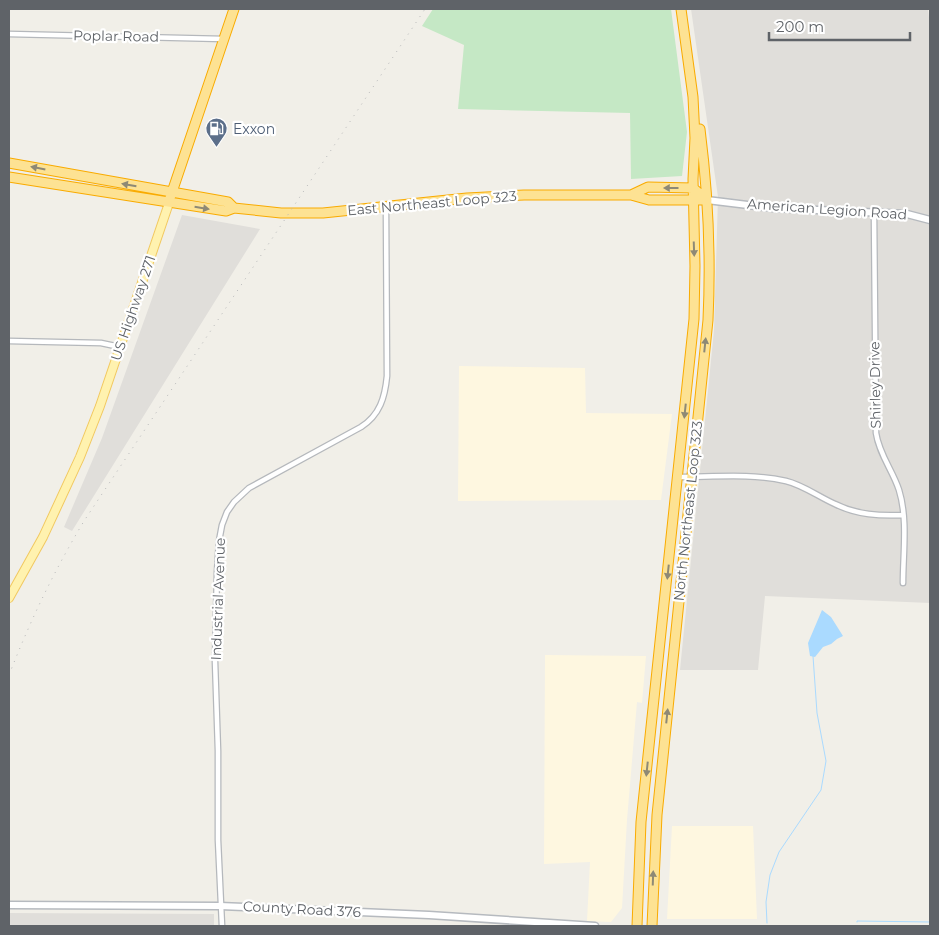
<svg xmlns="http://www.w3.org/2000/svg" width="939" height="935" viewBox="0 0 939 935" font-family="Montserrat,sans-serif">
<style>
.commercial{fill:#fef7e0}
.industrial{fill:#e0deda}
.green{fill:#c5e8c5}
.water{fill:#aadaff}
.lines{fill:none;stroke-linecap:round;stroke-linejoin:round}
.stream{stroke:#aadaff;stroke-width:1}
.street-casing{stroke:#b5b8bc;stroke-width:7}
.secondary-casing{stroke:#b6babf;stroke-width:9}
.primary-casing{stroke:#f2c960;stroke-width:10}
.highway-casing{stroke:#f9ab00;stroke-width:11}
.street{stroke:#fff;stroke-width:4.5}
.secondary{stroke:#fff;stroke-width:6}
.primary{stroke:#fff2af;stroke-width:8}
.highway{stroke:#fde293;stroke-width:9}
.rail{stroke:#b6b7b8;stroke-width:1;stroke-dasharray:1 6;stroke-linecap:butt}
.oneway{fill:#8e8975}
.labels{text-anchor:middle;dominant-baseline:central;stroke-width:4.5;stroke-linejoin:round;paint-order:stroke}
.street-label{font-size:14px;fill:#5f6368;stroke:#fff}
.service-label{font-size:14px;fill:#4e5e75;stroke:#fff;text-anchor:start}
</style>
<rect width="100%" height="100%" fill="#f1efe8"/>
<path class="commercial" d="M 459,366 L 585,368 L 586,413 L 672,414 L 661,500 L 458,501 Z
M 545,655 L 646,656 L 642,703 L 637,702 L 627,820 L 622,908 L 611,922 L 587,921 L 590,862 L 544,864 Z
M 672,826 L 753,826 L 757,919 L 667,919 Z"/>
<path class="industrial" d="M 691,9 L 928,9 L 930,26 L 930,603 L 765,596 L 758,670 L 680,670 L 714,330 L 718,197 Z
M 182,215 L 260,229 L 72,531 L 64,527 L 102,438 Z
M 9,913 L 214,914 L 214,926 L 9,926 Z"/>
<path class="green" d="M 433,9 L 671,9 L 687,132 L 682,176 L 631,179 L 630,113 L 458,109 L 464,45 L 422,26 Z"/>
<path class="water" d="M 822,610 L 831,617 L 843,636 L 837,639 L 831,644 L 823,647 L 815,657 L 810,656 L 808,643 Z"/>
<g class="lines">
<path class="stream" d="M 857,922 L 857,921 L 930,922
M 767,923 L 766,902 L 770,875 L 779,852 L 821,790 L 826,761 L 817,713 L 813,656"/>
<defs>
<path id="street" d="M 9,34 L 224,39
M 874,212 L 876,433 C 879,454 893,471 899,490 C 908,519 903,553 903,583
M 9,341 L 101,343 L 120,347
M 678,477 C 713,477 752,473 786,481 C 803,485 819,497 835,504 C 857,515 880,516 903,515
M 222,926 L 218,840 L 218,751 L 215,661 L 217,572 L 219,541 L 222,525 L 227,512 L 234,502 L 249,488 L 361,427 C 380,415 385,397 387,376 L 386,207"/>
<path id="secondary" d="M 707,200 L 773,208 L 907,214 L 930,220
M 9,905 L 220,906 L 429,915 L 595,926"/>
<path id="primary" d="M 9,598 L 43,537 L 80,457 L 100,406 L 169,203"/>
<path id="highway" d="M 9,163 L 228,202 L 234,208
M 9,177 L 226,211 L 234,208 L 281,213 L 323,213 L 467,198 L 524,195 L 631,195 L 649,200 L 707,200
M 631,195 L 648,187 L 693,188 L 707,200
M 170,198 L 234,9
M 637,926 L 641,822 L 694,319 L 695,266 L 693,179 L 695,138 L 693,97 L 681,9
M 652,926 L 657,815 L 708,320 C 711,256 708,192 700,129"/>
</defs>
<use href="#street" class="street-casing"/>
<use href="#secondary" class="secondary-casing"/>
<use href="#primary" class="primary-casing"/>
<use href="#highway" class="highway-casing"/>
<use href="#street" class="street"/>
<use href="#secondary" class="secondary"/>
<use href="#primary" class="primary"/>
<use href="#highway" class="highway"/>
<path class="rail" d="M 9,675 C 31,619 53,573 84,521 L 425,9"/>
</g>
<defs><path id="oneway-solid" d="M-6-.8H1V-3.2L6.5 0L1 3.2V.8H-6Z" transform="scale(1.25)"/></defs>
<g class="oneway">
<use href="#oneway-solid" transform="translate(38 168) rotate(-169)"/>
<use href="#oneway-solid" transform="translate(129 185) rotate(-170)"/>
<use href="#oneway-solid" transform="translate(671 188) rotate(-180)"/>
<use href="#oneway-solid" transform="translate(202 208) rotate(9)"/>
<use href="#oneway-solid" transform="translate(694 249) rotate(88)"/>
<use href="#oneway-solid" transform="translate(705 345) rotate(-84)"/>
<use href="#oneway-solid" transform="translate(685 411) rotate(96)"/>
<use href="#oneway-solid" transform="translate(668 572) rotate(96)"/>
<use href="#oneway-solid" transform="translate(667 716) rotate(-84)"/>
<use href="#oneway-solid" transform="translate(647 769) rotate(96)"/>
<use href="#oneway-solid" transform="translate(653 878) rotate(-88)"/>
</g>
<defs>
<symbol id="fuel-pin" viewBox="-11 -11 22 30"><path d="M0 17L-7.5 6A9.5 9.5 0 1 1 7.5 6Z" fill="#5c6f8a" stroke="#fff"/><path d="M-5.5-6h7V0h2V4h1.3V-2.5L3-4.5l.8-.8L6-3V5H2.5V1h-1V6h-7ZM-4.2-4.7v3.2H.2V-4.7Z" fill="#fff"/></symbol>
</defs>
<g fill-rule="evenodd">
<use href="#fuel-pin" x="204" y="116" width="25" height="34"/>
</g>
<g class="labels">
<g class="street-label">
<text transform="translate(116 36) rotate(1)">Poplar Road</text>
<text transform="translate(432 203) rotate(-5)">East Northeast Loop 323</text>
<text transform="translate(827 209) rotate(4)">American Legion Road</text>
<text transform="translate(133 308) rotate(-71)">US Highway 271</text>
<text transform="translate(875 385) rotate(-91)">Shirley Drive</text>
<text transform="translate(688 511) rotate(-84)">North Northeast Loop 323</text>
<text transform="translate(218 599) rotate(-88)">Industrial Avenue</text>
<text transform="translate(302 909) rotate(3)">County Road 376</text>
</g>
<g class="service-label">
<text x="233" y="129">Exxon</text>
</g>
</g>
<rect width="939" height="935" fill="none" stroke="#5f6368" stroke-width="20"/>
<path d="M769 32v8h141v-8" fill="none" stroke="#5f6368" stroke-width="2.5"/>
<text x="776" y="32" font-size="15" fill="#5f6368" stroke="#ffffff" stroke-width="4" paint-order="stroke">200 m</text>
</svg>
